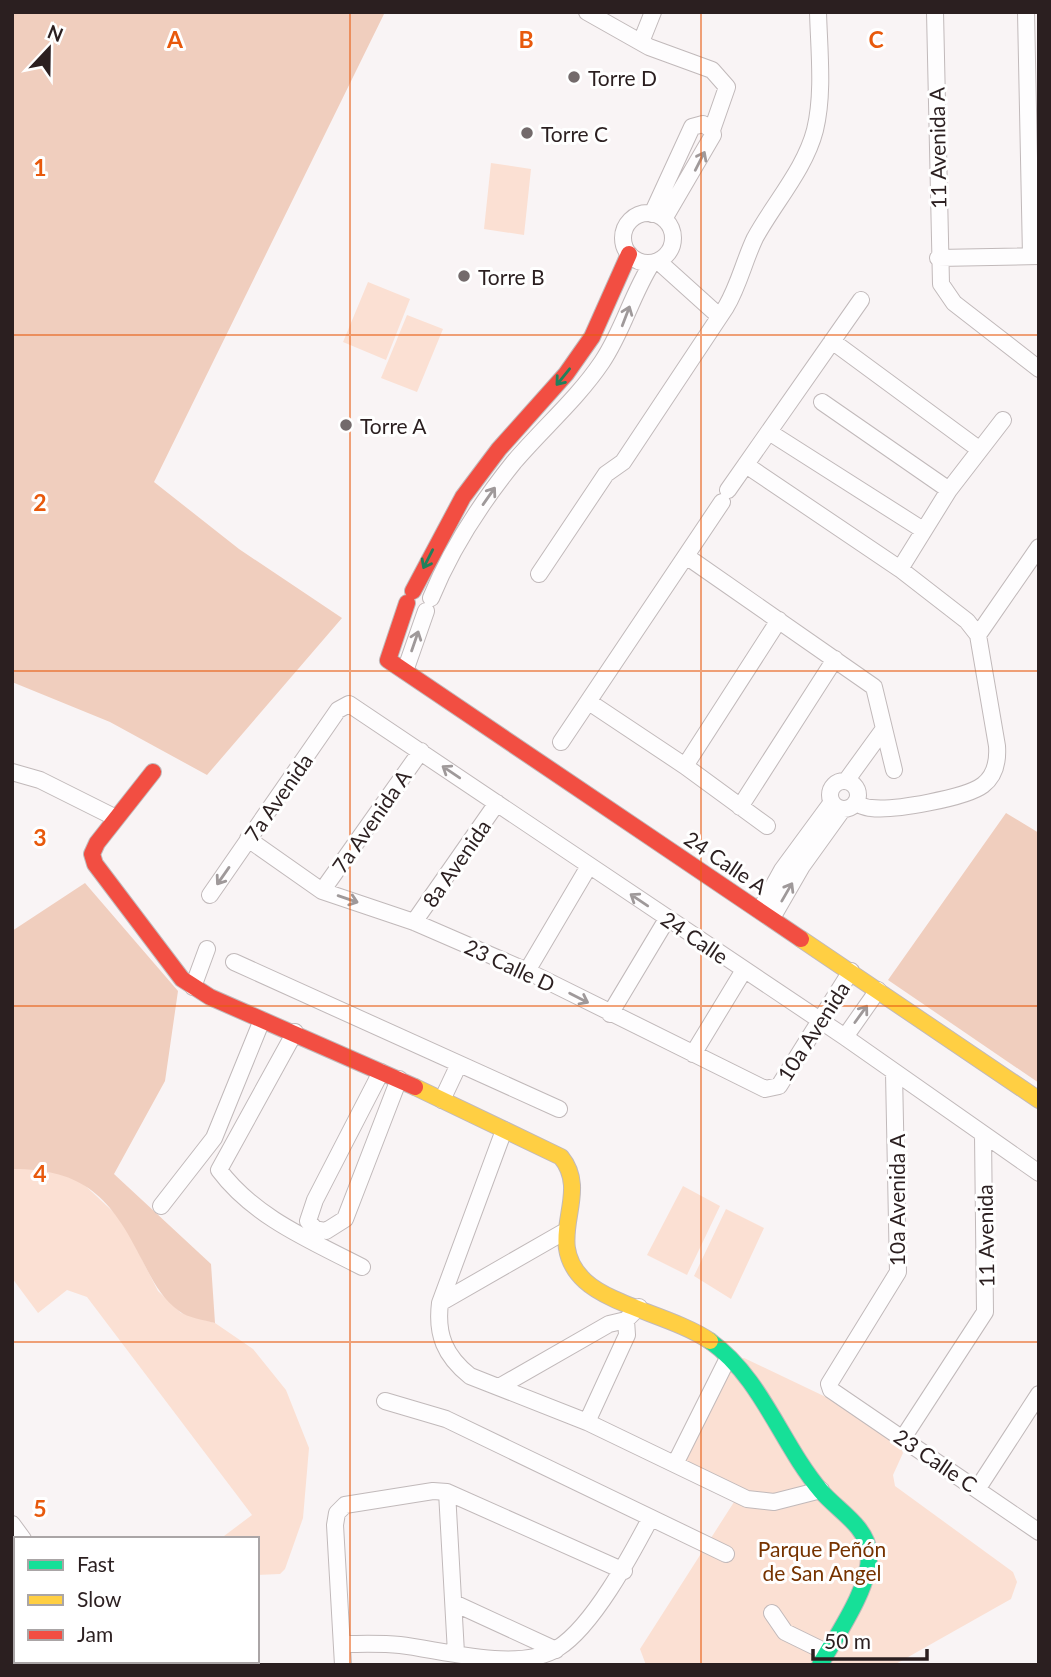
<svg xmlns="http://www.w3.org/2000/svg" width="1051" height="1677" viewBox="0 0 1051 1677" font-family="Lato,sans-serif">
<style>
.green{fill:#fbe0d3}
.forest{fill:#f0cebe}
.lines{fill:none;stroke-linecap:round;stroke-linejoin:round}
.street-casing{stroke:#c1b9ba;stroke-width:18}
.fast-casing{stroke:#c1b9ba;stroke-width:18}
.slow-casing{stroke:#c1b9ba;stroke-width:18}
.jam-casing{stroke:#c1b9ba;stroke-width:18}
.street{stroke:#fefdfe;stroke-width:16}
.fast{stroke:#16e098;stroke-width:16}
.slow{stroke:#ffcf43;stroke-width:16}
.jam{stroke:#f24e42;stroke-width:16}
.oneway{stroke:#9f999a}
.oneway2{stroke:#20805c}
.grid{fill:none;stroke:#e8590c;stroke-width:2;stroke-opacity:0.55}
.poi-dot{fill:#736a6b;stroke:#fff;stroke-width:2.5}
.labels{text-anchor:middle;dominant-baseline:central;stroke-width:6;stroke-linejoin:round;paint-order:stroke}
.poi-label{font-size:21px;fill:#2b1f20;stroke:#fff;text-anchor:start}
.street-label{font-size:21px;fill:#2b1f20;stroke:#fff}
.park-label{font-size:21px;fill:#763300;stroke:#fff}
.grid-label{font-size:23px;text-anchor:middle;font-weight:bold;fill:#e8590c;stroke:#fff;stroke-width:6;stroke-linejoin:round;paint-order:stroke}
</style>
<rect width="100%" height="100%" fill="#f9f4f5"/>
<path class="green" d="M 491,163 L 531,169 L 524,235 L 484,229 Z
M 368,282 L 410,299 L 386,360 L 343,342 Z
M 407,315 L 443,329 L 417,392 L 381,378 Z
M 12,1169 L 46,1169 L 77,1178 L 122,1220 L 158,1291 L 181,1313 L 215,1323 L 253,1349 L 286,1390 L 309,1448 L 303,1518 L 285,1569 L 280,1574 L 257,1575 L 257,1539 L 220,1539 L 252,1515 L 87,1297 L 67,1290 L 38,1313 L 12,1278 Z
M 683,1186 L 720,1206 L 687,1275 L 647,1255 Z
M 726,1209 L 764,1228 L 731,1299 L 694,1276 Z
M 744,1358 L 828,1398 L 900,1446 L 903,1453 L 893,1475 L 895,1486 L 1013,1572 L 1017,1582 L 1011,1599 L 894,1665 L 646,1665 L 640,1649 L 734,1502 L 682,1469 L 727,1364 Z
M 12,1540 L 16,1545 L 16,1661 L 97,1661 L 100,1665 L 12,1665 Z"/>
<path class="forest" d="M 12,12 L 385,12 L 154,482 L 239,549 L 342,618 L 207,775 L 110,722 L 12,682 Z
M 1006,813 L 1039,833 L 1039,1083 L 888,980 Z
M 85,883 L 178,991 L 165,1081 L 114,1174 L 211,1264 L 215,1323 C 204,1320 188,1318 179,1311 C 161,1298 152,1279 142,1260 C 111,1198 85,1169 12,1169 L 12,931 Z"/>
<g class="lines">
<defs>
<path id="street" d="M 587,12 L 649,47 L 712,70 L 727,87 L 712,130
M 935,12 L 941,284 L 954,303 L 1039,369
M 1026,12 L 1031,256
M 641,42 L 653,12
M623 238a25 25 0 1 1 50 0a25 25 0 1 1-50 0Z
M 652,214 L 692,127 L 703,124 L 712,130 L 713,135 L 664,219
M 938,258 L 1039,256
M 658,261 L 719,316
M 832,341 L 980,450
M 822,402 L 949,490
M 769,432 L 923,530
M 746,465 L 900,569 L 967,621 L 978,635
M 728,490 L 861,300
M 686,556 L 874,687 L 894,770
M 900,569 L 949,490 L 1003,420
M 539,574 L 606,474 L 623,462 L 726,307 C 739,285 744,261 755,238 C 774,203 805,169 815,130 C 824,93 819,50 818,12
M 431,598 C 451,549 481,503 514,462 C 543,428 577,399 602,362 C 623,331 632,294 652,263
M 405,671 L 426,611
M 589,702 L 685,766 L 767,826
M 561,742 L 722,502
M 685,766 L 779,620
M 12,772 L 40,780 L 116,818
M 846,781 L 883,730
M830 795a14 14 0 1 1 28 0a14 14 0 1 1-28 0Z
M 855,803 C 860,805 866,808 871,808 C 893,811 966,798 983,785 C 996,775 998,760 997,746 L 978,635 L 1039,547
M 740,807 L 835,659
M 248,839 L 322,891 L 414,922 L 527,971 L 765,1089 L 779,1086 L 851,971
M 322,891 L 421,751
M 210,895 L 338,710 L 349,704 L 845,1037 L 1039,1173
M 760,910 L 782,870 L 832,802
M 772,918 L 802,866 L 843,809
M 414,922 L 497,803
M 234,962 L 559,1109
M 527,971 L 589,866
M 193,987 L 207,949
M 610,1014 L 667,919
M 295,1032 L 219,1170 C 255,1218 312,1241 362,1267
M 845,1037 L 878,990
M 693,1054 L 744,970
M 381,1072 L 315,1200 L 308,1221 L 315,1229 L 326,1231 L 345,1219 L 399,1079
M 894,1073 L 898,1272 L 829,1384 L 831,1390 L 1039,1532
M 442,1100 L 459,1064
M 504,1130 L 440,1303 C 436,1335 445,1356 470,1376 L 587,1422 L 747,1499 L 774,1502 L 821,1490
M 161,1206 L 214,1138 L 262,1020
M 440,1303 L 562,1233
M 499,1387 L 609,1324 L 626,1320 L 639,1307
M 385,1401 L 446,1419 L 726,1554
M 587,1422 L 627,1335 L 626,1320
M 903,1438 L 985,1312 L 983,1135
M 675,1464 L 728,1358
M 978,1488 L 1039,1394
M 447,1492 L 456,1653
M 12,1524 L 23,1539
M 454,1603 L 556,1650
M 772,1613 L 785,1632 L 826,1652
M 342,1644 C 361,1644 381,1643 400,1645 C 443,1650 519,1673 558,1648 C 593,1626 631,1555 650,1519
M 116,1661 L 119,1665
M 343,1665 L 335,1525 L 337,1513 L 345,1505 L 433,1491 L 447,1492 L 624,1571"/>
<path id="fast" d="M 710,1341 C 762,1378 781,1444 821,1491 C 837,1510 867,1526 869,1553 C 871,1587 836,1636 820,1665"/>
<path id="slow" d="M 801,939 L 1039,1100
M 415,1087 L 561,1157 C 593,1196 541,1240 585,1281 C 612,1306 675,1317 710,1341"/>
<path id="jam" d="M 413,591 L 463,497 L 499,449 L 566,374 L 592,337 L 629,254
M 407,603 L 388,660 L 801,939
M 153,772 L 97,843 L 92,854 L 95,864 L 182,979 L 210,997 L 415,1087"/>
</defs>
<use href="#street" class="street-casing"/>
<use href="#fast" class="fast-casing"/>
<use href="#slow" class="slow-casing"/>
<use href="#jam" class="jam-casing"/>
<use href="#street" class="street"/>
<use href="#fast" class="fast"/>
<use href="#slow" class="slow"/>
<use href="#jam" class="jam"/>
</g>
<defs><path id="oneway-shaft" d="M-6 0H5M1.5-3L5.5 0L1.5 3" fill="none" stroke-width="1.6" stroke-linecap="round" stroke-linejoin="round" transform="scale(1.75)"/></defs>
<g class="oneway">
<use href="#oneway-shaft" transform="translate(700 161) rotate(-63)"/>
<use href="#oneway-shaft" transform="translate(626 316) rotate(-69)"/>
<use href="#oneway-shaft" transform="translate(489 496) rotate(-55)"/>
<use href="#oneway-shaft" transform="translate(415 641) rotate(-71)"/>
<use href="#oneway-shaft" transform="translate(451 772) rotate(-146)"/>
<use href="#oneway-shaft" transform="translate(223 876) rotate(125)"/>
<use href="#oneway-shaft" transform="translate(787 892) rotate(-60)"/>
<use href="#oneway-shaft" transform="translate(348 899) rotate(19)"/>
<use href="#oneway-shaft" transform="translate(639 900) rotate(-146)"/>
<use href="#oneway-shaft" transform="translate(579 998) rotate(27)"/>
<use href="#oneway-shaft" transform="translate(861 1014) rotate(-54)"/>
</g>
<g class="oneway2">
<use href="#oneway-shaft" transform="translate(563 377) rotate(129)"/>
<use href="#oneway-shaft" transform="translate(428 559) rotate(117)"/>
</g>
<path class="grid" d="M 350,12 L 350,1665M 701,12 L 701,1665M 12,335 L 1039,335M 12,671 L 1039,671M 12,1006 L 1039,1006M 12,1342 L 1039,1342"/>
<g class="poi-dot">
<circle cx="574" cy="77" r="7"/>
<circle cx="527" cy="133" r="7"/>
<circle cx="464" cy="276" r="7"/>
<circle cx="346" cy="425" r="7"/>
</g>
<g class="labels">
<g class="poi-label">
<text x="588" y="77">Torre D</text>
<text x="541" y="133">Torre C</text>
<text x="478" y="276">Torre B</text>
<text x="360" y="425">Torre A</text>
</g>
<g class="street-label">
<text transform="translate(937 148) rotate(-91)">11 Avenida A</text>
<text transform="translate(278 797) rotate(-55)">7a Avenida</text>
<text transform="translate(371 821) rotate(-55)">7a Avenida A</text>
<text transform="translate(726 862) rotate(34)">24 Calle A</text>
<text transform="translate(456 863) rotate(-55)">8a Avenida</text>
<text transform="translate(695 937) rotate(34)">24 Calle</text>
<text transform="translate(510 965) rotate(25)">23 Calle D</text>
<text transform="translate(813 1031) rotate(-57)">10a Avenida</text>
<text transform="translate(896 1200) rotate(-90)">10a Avenida A</text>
<text transform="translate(985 1236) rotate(-91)">11 Avenida</text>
<text transform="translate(936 1460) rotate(34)">23 Calle C</text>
</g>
<g class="park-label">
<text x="822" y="1548">Parque Peñón<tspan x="822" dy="24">de San Angel</tspan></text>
</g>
</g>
<g class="grid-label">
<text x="175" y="48">A</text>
<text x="526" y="48">B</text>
<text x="876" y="48">C</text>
<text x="40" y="176">1</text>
<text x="40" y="511">2</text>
<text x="40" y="846">3</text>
<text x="40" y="1182">4</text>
<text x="40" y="1517">5</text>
</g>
<rect width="1051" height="1677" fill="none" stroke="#2b1f20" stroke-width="28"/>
<rect x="14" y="1537" width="245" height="126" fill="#ffffff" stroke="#aaa5a6" stroke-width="2"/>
<rect x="28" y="1560" width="35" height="10" fill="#16e098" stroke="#aaa5a6" stroke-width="2"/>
<text x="77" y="1572" font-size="21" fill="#2b1f20">Fast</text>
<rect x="28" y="1595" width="35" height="10" fill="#ffcf43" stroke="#aaa5a6" stroke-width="2"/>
<text x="77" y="1607" font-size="21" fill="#2b1f20">Slow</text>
<rect x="28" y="1630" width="35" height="10" fill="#f24e42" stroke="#aaa5a6" stroke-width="2"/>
<text x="77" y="1642" font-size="21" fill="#2b1f20">Jam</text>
<g transform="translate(49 49) rotate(22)" stroke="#ffffff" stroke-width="5" paint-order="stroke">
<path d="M0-5L12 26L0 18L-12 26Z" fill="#2b1f20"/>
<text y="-10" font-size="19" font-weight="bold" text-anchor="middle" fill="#2b1f20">N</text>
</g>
<path d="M813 1649v10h114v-10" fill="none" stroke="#2b1f20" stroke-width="3.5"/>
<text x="824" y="1649" font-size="21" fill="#2b1f20" stroke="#ffffff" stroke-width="5" paint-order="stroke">50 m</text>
</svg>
